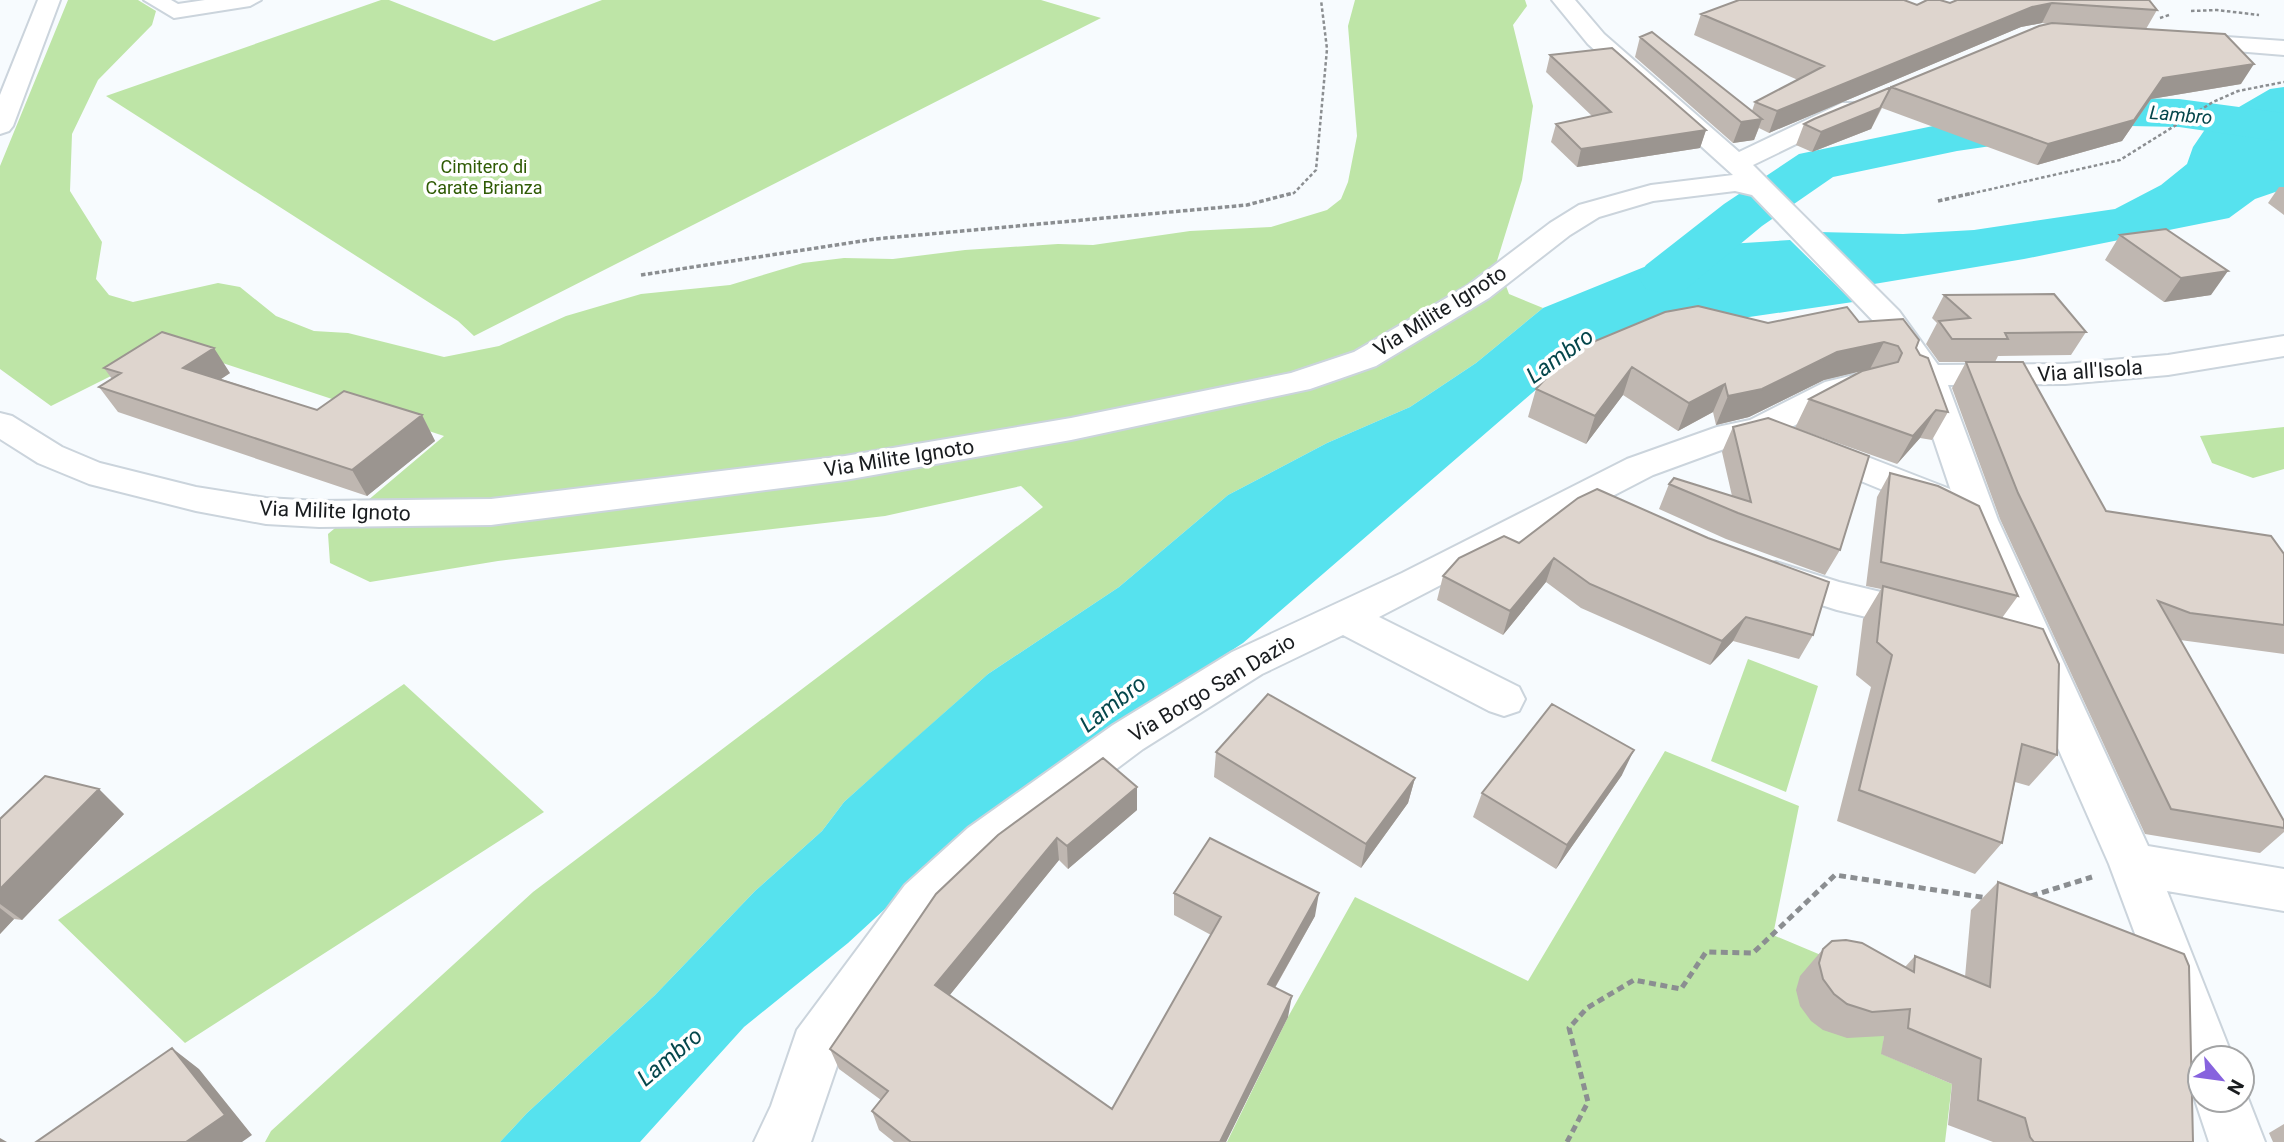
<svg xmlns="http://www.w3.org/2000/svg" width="2284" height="1142" viewBox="0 0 2284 1142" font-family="Roboto,sans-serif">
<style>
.green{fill:#bee5a7}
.water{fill:#56e2ee}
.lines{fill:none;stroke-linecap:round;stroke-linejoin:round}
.river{fill:#56e2ee;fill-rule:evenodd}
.minor-casing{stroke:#cbd4dc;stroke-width:4}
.path-far2{stroke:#8b8e91;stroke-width:2.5;stroke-dasharray:3.5 2.5;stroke-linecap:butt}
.path-far1{stroke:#8b8e91;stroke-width:3.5;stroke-dasharray:4.5 2.5;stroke-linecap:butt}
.path{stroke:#8b8e91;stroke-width:5;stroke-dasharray:7 4.5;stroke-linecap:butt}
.minor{fill:#fff;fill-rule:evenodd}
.wall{fill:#bfb7b1}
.shaded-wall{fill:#9b9590}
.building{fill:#ded5ce;stroke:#9b9590;stroke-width:2}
.labels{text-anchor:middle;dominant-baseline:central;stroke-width:7;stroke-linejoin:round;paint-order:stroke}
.far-park-label{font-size:18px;fill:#2f5b05;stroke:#fff}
.far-water-label{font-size:19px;font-style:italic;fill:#05474c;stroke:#fff}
.street-label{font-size:21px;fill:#191c1f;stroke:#fff}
.water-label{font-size:23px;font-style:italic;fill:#05474c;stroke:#fff}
</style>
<rect width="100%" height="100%" fill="#f7fbfe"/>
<path class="green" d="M 68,0 L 138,0 L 156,11 L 152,25 L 98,80 L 72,134 L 70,191 L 102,242 L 96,279 L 109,295 L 133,302 L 218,283 L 240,287 L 276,316 L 314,331 L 348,333 L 444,357 L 499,346 L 566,316 L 641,294 L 730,285 L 803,263 L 844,258 L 893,259 L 965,250 L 1058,244 L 1093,245 L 1190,231 L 1271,227 L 1327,210 L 1341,199 L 1348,182 L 1357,136 L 1348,26 L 1355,0 L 1525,0 L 1527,6 L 1513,25 L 1533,106 L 1522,180 L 1497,261 L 1509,294 L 1543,308 L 1476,363 L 1410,407 L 1327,443 L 1228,495 L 1119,587 L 988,674 L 844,802 L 822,831 L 755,891 L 655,995 L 527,1113 L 500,1142 L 265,1142 L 271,1131 L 533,892 L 1043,507 L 1021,486 L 885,516 L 498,561 L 370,582 L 330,563 L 328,534 L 444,436 L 171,346 L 51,406 L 0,369 L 0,166 Z
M 381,0 L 389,0 L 494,41 L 602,0 L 1041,0 L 1101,18 L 474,336 L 458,321 L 106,96 Z
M 2284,427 L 2284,469 L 2253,478 L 2212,463 L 2200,436 Z
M 1748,659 L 1818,686 L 1786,792 L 1711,761 Z
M 404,684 L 544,812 L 185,1043 L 58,920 Z
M 1665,751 L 1799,806 L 1773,935 L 1890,984 L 1882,1054 L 1952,1084 L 1945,1142 L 1227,1142 L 1288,1017 L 1355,897 L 1528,981 Z"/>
<path class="water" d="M 2284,87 L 2284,189 L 2255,199 L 2229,218 L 2024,259 L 1874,284 L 1819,232 L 1903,234 L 1974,230 L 2115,209 L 2161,185 L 2187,164 L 2193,147 L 2208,125 L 2270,89 Z
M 1790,240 L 1853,302 L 1674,328 L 1546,381 L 1243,643 L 1152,702 L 911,885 L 848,943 L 744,1027 L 640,1142 L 500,1142 L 527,1113 L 655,995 L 755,891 L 822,831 L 844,802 L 902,750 L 988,674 L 1119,587 L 1228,495 L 1327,443 L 1410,407 L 1476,363 L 1543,308 L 1696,246 Z"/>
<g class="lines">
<path class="river" d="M 2130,98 L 2179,99 L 2284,113 L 2284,139 L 2276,141 L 2179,127 L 2130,126 L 1957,151 L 1833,177 L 1762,226 L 1686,289 L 1666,294 L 1646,289 L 1638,277 L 1646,265 L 1724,204 L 1799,154 L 1957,121 Z"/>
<defs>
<path id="minor" d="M 38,0 L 60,0 L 13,126 L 9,131 L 0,134 L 0,95 Z
M 144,0 L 171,0 L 178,4 L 205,0 L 261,0 L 250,6 L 174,18 Z
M 1552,0 L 1575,0 L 1604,34 L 1739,152 L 1842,103 L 1860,103 L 1863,108 L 1860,113 L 1753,165 L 1899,311 L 1938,365 L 2065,364 L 2168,355 L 2284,336 L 2284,356 L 2168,375 L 2065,384 L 1948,385 L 1998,520 L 2148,846 L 2284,869 L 2284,911 L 2167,891 L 2233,1058 L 2200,1058 L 2200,1081 L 2188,1076 L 2109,864 L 2043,714 L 1954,499 L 1950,507 L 1937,510 L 1924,507 L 1805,458 L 1800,450 L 1805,442 L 1817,439 L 1829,442 L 1950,489 L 1952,494 L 1915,384 L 1907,382 L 1903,375 L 1907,368 L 1877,325 L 1752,195 L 1735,191 L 1653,201 L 1599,217 L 1570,235 L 1489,298 L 1376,366 L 1310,389 L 1071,440 L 845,480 L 491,525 L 319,527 L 266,524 L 196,511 L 89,484 L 38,463 L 0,439 L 0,413 L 12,416 L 62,447 L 100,463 L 196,487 L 266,498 L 319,501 L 491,499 L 845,456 L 1071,418 L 1291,373 L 1354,352 L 1467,286 L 1550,223 L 1579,205 L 1651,185 L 1733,175 L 1588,44 Z
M 2183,34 L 2284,41 L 2284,55 L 2175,46 L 2172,41 L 2175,36 Z
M 1854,375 L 1866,378 L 1871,385 L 1866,392 L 1848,397 L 1771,438 L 1735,445 L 1653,475 L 1379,617 L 1519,687 L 1525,699 L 1519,711 L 1504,716 L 1489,711 L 1343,635 L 1262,674 L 1143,749 L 1000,856 L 939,915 L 839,1060 L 811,1142 L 754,1142 L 771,1106 L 797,1030 L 905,885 L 968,828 L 1113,725 L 1232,652 L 1402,573 L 1627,459 L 1717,427 L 1750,420 L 1825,382 Z
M 1776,562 L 1839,582 L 1935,605 L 1941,615 L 1935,625 L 1921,630 L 1837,610 L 1762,586 L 1757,576 L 1762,566 Z
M 2242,1083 L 2265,1142 L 2209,1142 L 2195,1100 L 2200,1088 L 2200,1100 L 2242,1100 Z"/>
</defs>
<use href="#minor" class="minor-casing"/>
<path class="path-far2" d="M 2191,11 L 2217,10 L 2259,15
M 2160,18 L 2169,15
M 1287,195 L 1294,193 L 1316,170 L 1327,49 L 1321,0
M 1965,195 L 2120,160 L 2213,102 L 2238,91 L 2284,82"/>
<path class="path-far1" d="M 1938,201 L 1973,193
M 641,275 L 875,239 L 1247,205 L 1293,193"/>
<path class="path" d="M 2031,896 L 2092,877
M 1567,1142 L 1588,1102 L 1569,1028 L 1587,1008 L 1634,980 L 1681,989 L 1706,952 L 1753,953 L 1835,875 L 1988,898"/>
<use href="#minor" class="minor"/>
</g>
<path class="wall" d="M 2149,0 L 2157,10 L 2146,29 L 2241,84 L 2151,99 L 2122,141 L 2037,165 L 1882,108 L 1871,129 L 1812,152 L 1796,145 L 1804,124 L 1814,119 L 2049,24 L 2042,23 L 2021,27 L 1769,133 L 1759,128 L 1754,140 L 1733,143 L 1635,57 L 1640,37 L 1752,111 L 1755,102 L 1798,80 L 1694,35 L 1701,14 L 1950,3 Z
M 1550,55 L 1706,130 L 1700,148 L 1577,167 L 1551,142 L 1556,124 L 1592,116 L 1546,72 Z
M 2279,187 L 2284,187 L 2284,215 L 2268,203 Z
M 2120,235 L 2211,295 L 2164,302 L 2105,260 Z
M 1944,295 L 2086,332 L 2071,355 L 1998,356 L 1995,362 L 1939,362 L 1926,344 L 1937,323 L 1932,318 Z
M 1859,322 L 1916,348 L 1948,412 L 1932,440 L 1920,438 L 1897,464 L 1795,428 L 1809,399 L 1870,369 L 1824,380 L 1749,417 L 1716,425 L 1713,412 L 1678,431 L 1623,395 L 1586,444 L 1528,417 L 1536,389 L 1768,323 Z
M 1966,362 L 2106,511 L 2284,554 L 2284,654 L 2180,640 L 2284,821 L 2284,832 L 2260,853 L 2145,834 L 2000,519 L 1952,388 Z
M 104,368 L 230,373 L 221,379 L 317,410 L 422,415 L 435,441 L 367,496 L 118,412 L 99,387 L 112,379 Z
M 1733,427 L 1840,550 L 1825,575 L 1726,539 L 1659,509 L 1669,484 L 1732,496 L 1722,452 Z
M 1890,473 L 2018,596 L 2002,618 L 2057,755 L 2029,786 L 2015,782 L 2002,843 L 1975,874 L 1837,821 L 1871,687 L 1856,675 L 1863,619 L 1881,589 L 1866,586 L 1877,497 Z
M 1519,543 L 1813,635 L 1799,659 L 1733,641 L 1710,665 L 1581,608 L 1546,582 L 1503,635 L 1437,600 L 1443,576 Z
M 1216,752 L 1415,778 L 1408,803 L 1361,868 L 1214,777 Z
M 1622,775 L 1556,869 L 1473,817 L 1482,793 Z
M 1137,810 L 1068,869 L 1059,860 L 949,996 L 1112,1109 L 1211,935 L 1174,915 L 1174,893 L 1315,916 L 1275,988 L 1288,1017 L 1226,1142 L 894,1142 L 879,1130 L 872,1111 L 881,1100 L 839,1069 L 830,1049 L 998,835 Z
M 124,814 L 22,920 L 14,919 L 0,934 L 0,819 Z
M 1998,882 L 2193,1142 L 1993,1142 L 1948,1125 L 1952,1084 L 1881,1054 L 1884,1036 L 1847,1038 L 1823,1030 L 1811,1021 L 1800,1006 L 1796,990 L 1800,976 L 1823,949 L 1905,967 L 1915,956 L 1965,977 L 1971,910 Z
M 2284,1124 L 2284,1142 L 2273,1142 L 2269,1133 Z"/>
<path class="shaded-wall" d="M 2052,3 L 2042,23 L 2021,27 L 1769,133 L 1777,111 L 2032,7 Z
M 2254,64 L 2241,84 L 2151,99 L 2122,141 L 2037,165 L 2048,144 L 2163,78 Z
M 1891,87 L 1871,129 L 1812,152 L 1821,132 Z
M 1762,119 L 1754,140 L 1733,143 L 1741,122 Z
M 1706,130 L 1700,148 L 1577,167 L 1581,149 Z
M 2228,271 L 2211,295 L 2164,302 L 2181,278 Z
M 1884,342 L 1870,369 L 1824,380 L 1749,417 L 1716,425 L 1728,396 L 1837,352 Z
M 214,348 L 230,373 L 200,393 L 183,368 Z
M 1632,367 L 1623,395 L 1586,444 L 1595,416 Z
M 1725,384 L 1713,412 L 1678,431 L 1689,403 Z
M 1936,410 L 1920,438 L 1897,464 L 1913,436 Z
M 422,415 L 435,441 L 367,496 L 352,470 Z
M 1554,558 L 1546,582 L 1503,635 L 1510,611 Z
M 1746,617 L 1733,641 L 1710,665 L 1722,641 Z
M 1634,750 L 1622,775 L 1556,869 L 1567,845 Z
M 1415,778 L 1408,803 L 1361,868 L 1366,844 Z
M 1137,787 L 1137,810 L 1068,869 L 1067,846 Z
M 99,789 L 124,814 L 22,920 L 0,904 L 0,889 Z
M 1057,838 L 1059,860 L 940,1007 L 935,985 Z
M 1319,893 L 1315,916 L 1265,1005 L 1268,984 Z
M 0,908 L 14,919 L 0,934 Z
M 1292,996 L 1288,1017 L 1226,1142 L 1220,1142 Z
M 172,1048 L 199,1069 L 252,1135 L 242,1142 L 186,1142 Z
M 0,1138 L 7,1142 L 0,1142 Z"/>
<path class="building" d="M 1739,0 L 1904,0 L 1917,5 L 1927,0 L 1940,0 L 1950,3 L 1957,0 L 2149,0 L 2157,10 L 2052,3 L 2032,7 L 1777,111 L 1755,102 L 1824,66 L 1701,14 Z
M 2052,23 L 2225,34 L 2254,64 L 2163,78 L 2134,120 L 2048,144 L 1891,87 L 1880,108 L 1821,132 L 1804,124 L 1814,119 L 2039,26 Z
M 1652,32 L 1762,119 L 1741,122 L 1640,37 Z
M 1612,48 L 1706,130 L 1581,149 L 1556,124 L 1611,112 L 1550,55 Z
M 2166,229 L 2228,271 L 2181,278 L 2120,235 Z
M 2054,294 L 2086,332 L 2005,333 L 2008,339 L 1952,339 L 1939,321 L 1970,318 L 1944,295 Z
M 1698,306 L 1768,323 L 1847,307 L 1859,322 L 1903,319 L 1919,340 L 1916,348 L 1920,355 L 1928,358 L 1948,412 L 1936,410 L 1913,436 L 1809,399 L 1862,371 L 1898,362 L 1902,353 L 1898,346 L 1884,342 L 1837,352 L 1762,389 L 1728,396 L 1725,384 L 1689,403 L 1632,367 L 1595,416 L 1536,389 L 1571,351 L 1665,312 Z
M 162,332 L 214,348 L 183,368 L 317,410 L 344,391 L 422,415 L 352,470 L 99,387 L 121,373 L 104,368 Z
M 1966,362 L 2023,362 L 2106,511 L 2271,536 L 2284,554 L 2284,625 L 2190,613 L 2158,601 L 2284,821 L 2284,828 L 2171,809 L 2018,493 Z
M 1768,418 L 1869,456 L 1840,550 L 1738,513 L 1669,484 L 1674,478 L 1751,502 L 1733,427 Z
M 1890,473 L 1938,486 L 1979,506 L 2018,596 L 1881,562 Z
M 1597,489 L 1708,538 L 1829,582 L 1813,635 L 1746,617 L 1722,641 L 1590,584 L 1554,558 L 1510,611 L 1443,576 L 1459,558 L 1504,536 L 1519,543 L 1578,498 Z
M 1883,586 L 2043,629 L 2059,664 L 2057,755 L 2022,744 L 2002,843 L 1859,790 L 1892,655 L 1877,642 Z
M 1268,694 L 1415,778 L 1366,844 L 1216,752 Z
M 1552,704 L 1634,750 L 1567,845 L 1482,793 Z
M 1103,758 L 1137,787 L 1067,846 L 1057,838 L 935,985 L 1112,1109 L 1221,917 L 1174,893 L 1210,838 L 1319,893 L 1268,984 L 1292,996 L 1220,1142 L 911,1142 L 872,1111 L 888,1091 L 830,1049 L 936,894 L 998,835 Z
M 45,776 L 99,789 L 0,889 L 0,819 Z
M 1998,882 L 2184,954 L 2189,966 L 2193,1142 L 2034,1142 L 2030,1137 L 2025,1118 L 1978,1100 L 1981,1059 L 1908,1028 L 1910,1009 L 1872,1012 L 1847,1004 L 1834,994 L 1823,979 L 1819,963 L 1823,949 L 1832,941 L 1846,940 L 1862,943 L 1914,972 L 1915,956 L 1990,987 Z
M 172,1048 L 225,1115 L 186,1142 L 36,1142 Z"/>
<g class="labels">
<g class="far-park-label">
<text x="484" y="166">Cimitero di<tspan x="484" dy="21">Carate Brianza</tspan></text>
</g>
<g class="far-water-label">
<text transform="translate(2181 115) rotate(5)">Lambro</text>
</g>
<g class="street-label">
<text transform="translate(1440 311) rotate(-32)">Via Milite Ignoto</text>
<text transform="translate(2090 371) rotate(-4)">Via all'Isola</text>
<text transform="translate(899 458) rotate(-9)">Via Milite Ignoto</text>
<text transform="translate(335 511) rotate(2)">Via Milite Ignoto</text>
<text transform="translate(1212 688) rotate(-31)">Via Borgo San Dazio</text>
</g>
<g class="water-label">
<text transform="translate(1560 356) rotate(-36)">Lambro</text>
<text transform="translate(1113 704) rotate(-38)">Lambro</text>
<text transform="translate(670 1057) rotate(-40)">Lambro</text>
</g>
</g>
<g transform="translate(2221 1079) rotate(119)"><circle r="33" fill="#ffffff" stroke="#a3a4a5" stroke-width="2"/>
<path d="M0-5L12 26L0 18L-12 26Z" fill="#8763de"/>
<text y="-10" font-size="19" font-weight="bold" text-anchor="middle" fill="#191c1f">N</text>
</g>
</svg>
